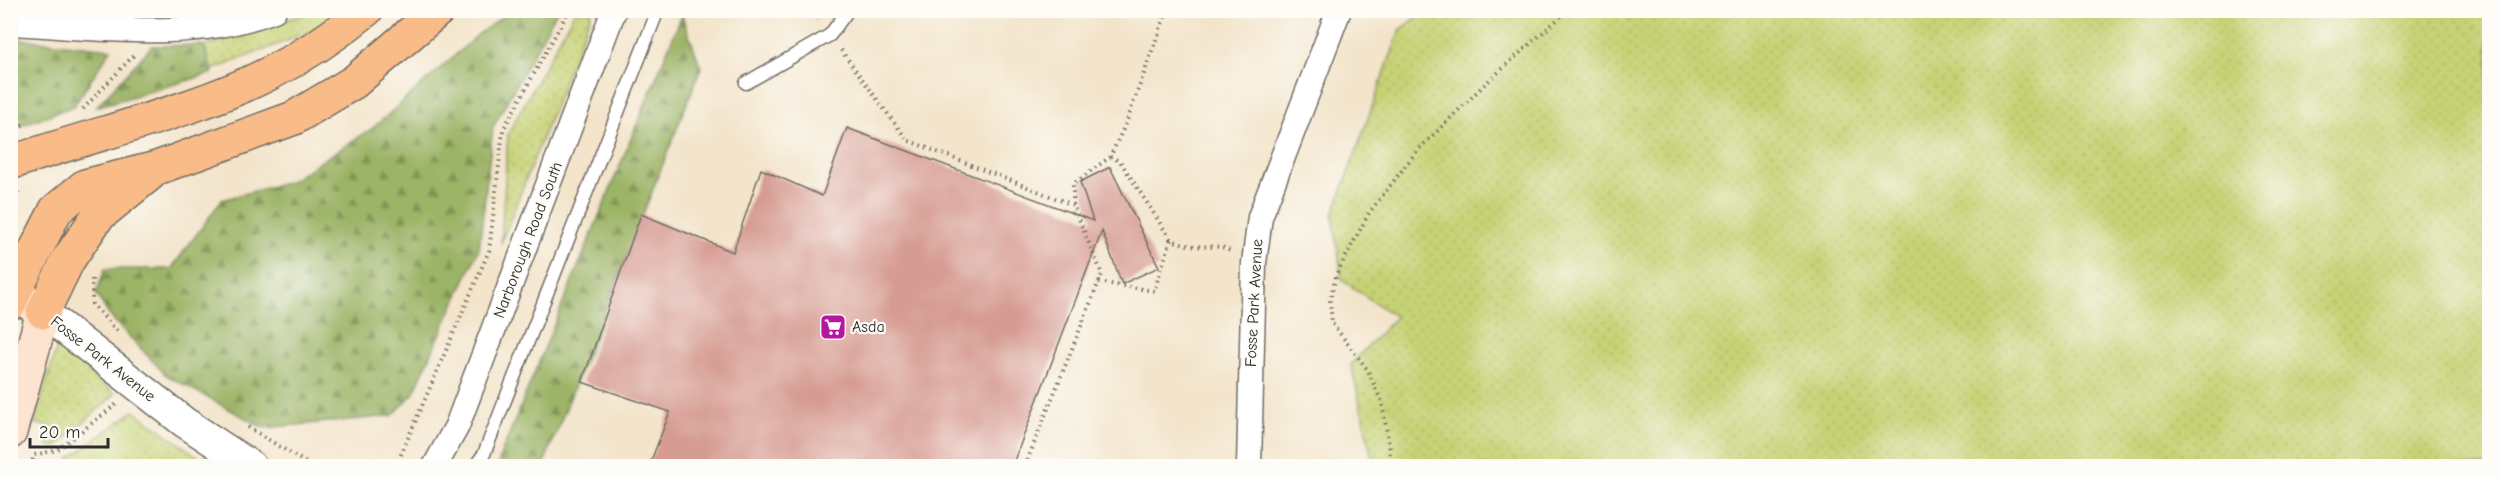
<svg xmlns="http://www.w3.org/2000/svg" width="2500" height="477" viewBox="0 0 2500 477" font-family="'Comic Neue',sans-serif">
<style>
.grass{fill:url(#grass-dots);stroke:#787e50;stroke-width:1.5}
.forest{fill:url(#forest-firs);stroke:#647048;stroke-width:1.5}
.building{fill:#d69b92}
.lines{fill:none;stroke-linecap:round;stroke-linejoin:round}
.service-casing{stroke:#716c63;stroke-width:15}
.minor-casing{stroke:#716c63;stroke-width:27}
.tertiary-casing{stroke:#716c63;stroke-width:33}
.secondary-casing{stroke:#716c63;stroke-width:36}
.primary-casing{stroke:#716c63;stroke-width:36}
.trunk-casing{stroke:#716c63;stroke-width:36}
.path{stroke:#716c63;stroke-width:4;stroke-dasharray:1.5 4.5;stroke-linecap:butt}
.service{stroke:#fff;stroke-width:12}
.minor{stroke:#fff;stroke-width:24}
.tertiary{stroke:#fff;stroke-width:30}
.secondary{stroke:#fde4d0;stroke-width:33}
.primary{stroke:#f9bc89;stroke-width:33}
.trunk{stroke:#f9bc89;stroke-width:33}
.labels{text-anchor:middle;dominant-baseline:central;stroke-width:4.5;stroke-linejoin:round;paint-order:stroke}
.street-label{font-size:16px;fill:#2b2b2b;stroke:#fdfcf7}
.poi-label{font-size:16px;fill:#2b2b2b;stroke:#fdfcf7;text-anchor:start}
</style>
<defs>
<pattern id="grass-dots" width="8" height="8" patternUnits="userSpaceOnUse" patternTransform="scale(1.5)"><rect width="8" height="8" fill="#c6d274"/><path d="M2 2h.1M6 6h.1" fill="none" stroke="#aab465" stroke-width="1.8" stroke-linecap="round"/></pattern>
<pattern id="forest-firs" width="22" height="20" patternUnits="userSpaceOnUse" patternTransform="scale(1.5)"><rect width="22" height="20" fill="#9cb466"/><path d="M5 1l3.5 6h-7zM16 11l3.5 6h-7z" fill="#7f9354"/></pattern>
</defs>
<rect width="100%" height="100%" fill="#fdfcf7"/>
<filter id="ink" filterUnits="userSpaceOnUse"><feTurbulence type="fractalNoise" baseFrequency=".0167" numOctaves="2"/><feDisplacementMap in="SourceGraphic" scale="12" xChannelSelector="R" yChannelSelector="G"/><feConvolveMatrix kernelMatrix="1 2 1 2 8 2 1 2 1" color-interpolation-filters="sRGB"/></filter>
<filter id="wash" filterUnits="userSpaceOnUse"><feTurbulence type="fractalNoise" baseFrequency=".008" numOctaves="4" result="noise"/><feDisplacementMap in="SourceGraphic" scale="24" xChannelSelector="R" yChannelSelector="G"/><feGaussianBlur stdDeviation="1.35" result="paint"/><feColorMatrix in="noise" values="0 0 0 0 0 0 0 0 0 0 0 0 0 0 0 0 0 1.4 0 .05"/><feComposite in="paint" operator="in"/></filter>
<g filter="url(#wash)">
<rect width="100%" height="100%" fill="#f3e4ca"/>
<path class="grass" d="M 311,11 L 341,11 L 320,28 L 212,70 L 204,46 L 255,32 Z
M 575,11 L 592,11 L 501,243 L 508,134 Z
M 1426,11 L 2489,11 L 2489,466 L 1374,466 L 1351,364 L 1396,317 L 1342,280 L 1333,215 L 1400,30 Z
M 58,343 L 115,394 L 56,447 L 47,445 L 53,428 L 34,423 Z
M 134,411 L 211,466 L 92,466 L 69,459 Z"/>
<path class="forest" d="M 510,11 L 557,11 L 493,127 L 479,249 L 413,394 L 392,416 L 264,428 L 166,375 L 109,315 L 96,294 L 105,269 L 171,269 L 222,200 L 291,181 L 373,128 L 480,33 Z
M 682,15 L 701,68 L 543,466 L 498,466 L 501,454 Z
M 11,38 L 111,49 L 74,106 L 11,129 Z
M 203,45 L 213,73 L 96,107 L 152,46 Z"/>
<g id="blocks">
<path class="building" d="M 847,128 L 1093,221 L 1080,182 L 1110,167 L 1159,267 L 1122,284 L 1102,231 L 1012,466 L 649,466 L 670,412 L 582,382 L 641,214 L 733,252 L 761,169 L 822,196 Z"/>
</g>
</g>
<g filter="url(#ink)">
<use href="#blocks" fill-opacity="0" stroke="#716c63" stroke-width="1.5"/>
<g class="lines">
<defs>
<path id="service" d="M 746,83 L 830,35 L 848,10
M 475,466 L 484,454 L 658,10"/>
<path id="minor" d="M 10,23 C 97,27 191,43 274,10
M 435,466 L 457,426 L 614,10
M 1249,466 L 1254,263 L 1260,217 L 1339,10"/>
<path id="tertiary" d="M 43,312 L 184,422 L 251,466"/>
<path id="secondary" d="M 10,432 L 43,312 L 14,293"/>
<path id="primary" d="M 10,163 C 94,133 192,113 270,73 C 304,56 337,34 366,10
M 14,293 L 56,210 L 85,186 L 157,168 L 294,118 L 354,82 L 438,10
M 43,312 L 68,260 L 98,216 L 151,173"/>
<path id="trunk" d="M 10,291 L 14,293 L 10,303"/>
</defs>
<use href="#service" class="service-casing"/>
<use href="#minor" class="minor-casing"/>
<use href="#tertiary" class="tertiary-casing"/>
<use href="#secondary" class="secondary-casing"/>
<use href="#primary" class="primary-casing"/>
<use href="#trunk" class="trunk-casing"/>
<path class="path" d="M 812,10 L 819,20
M 841,50 L 907,140 L 1073,205 L 1102,274 L 1025,466
M 83,109 L 134,55
M 10,128 L 27,124
M 1110,157 L 1120,161 L 1171,240
M 1073,205 L 1073,184 L 1110,157 L 1126,123 L 1167,10
M 10,209 L 19,191
M 92,279 L 92,304 L 119,333
M 1099,282 L 1154,291 L 1171,240 L 1191,246 L 1222,247 L 1232,252
M 248,427 L 311,466
M 31,466 L 34,455 L 57,450 L 118,403
M 396,466 L 489,251 L 503,130 L 569,10
M 1389,466 L 1390,451 L 1382,402 L 1367,369 L 1332,323 L 1330,299 L 1337,273 L 1369,213 L 1417,151 L 1484,85 L 1568,10"/>
<use href="#service" class="service"/>
<use href="#minor" class="minor"/>
<use href="#tertiary" class="tertiary"/>
<use href="#secondary" class="secondary"/>
<use href="#primary" class="primary"/>
<use href="#trunk" class="trunk"/>
</g>
</g>
<defs>
<symbol id="supermarket-square" viewBox="-11 -11 22 22"><rect x="-9" y="-9" width="18" height="18" rx="4" fill="#b5179e" stroke="#fdfcf7"/><path d="M-6-5.5h2.5l.6 2H6L4.5 2H-2.5L-4.4-4H-6ZM-1.5 3.2a1.3 1.3 0 1 0 .1 0ZM3 3.2a1.3 1.3 0 1 0 .1 0Z" fill="#fff"/></symbol>
</defs>
<g fill-rule="evenodd">
<use href="#supermarket-square" x="818" y="312" width="30" height="30"/>
</g>
<g class="labels">
<g class="street-label">
<text transform="translate(528 240) rotate(-69)">Narborough Road South</text>
<text transform="translate(1254 303) rotate(-87)">Fosse Park Avenue</text>
<text transform="translate(103 359) rotate(38)">Fosse Park Avenue</text>
</g>
<g class="poi-label">
<text x="852" y="327">Asda</text>
</g>
</g>
<rect width="2500" height="477" fill="none" stroke="#fdfcf7" stroke-width="36"/>
<path d="M30 438v9h78v-9" fill="none" stroke="#2b2b2b" stroke-width="3"/>
<text x="39" y="438" font-size="18" fill="#2b2b2b" stroke="#fdfcf7" stroke-width="4.5" paint-order="stroke">20 m</text>
</svg>
